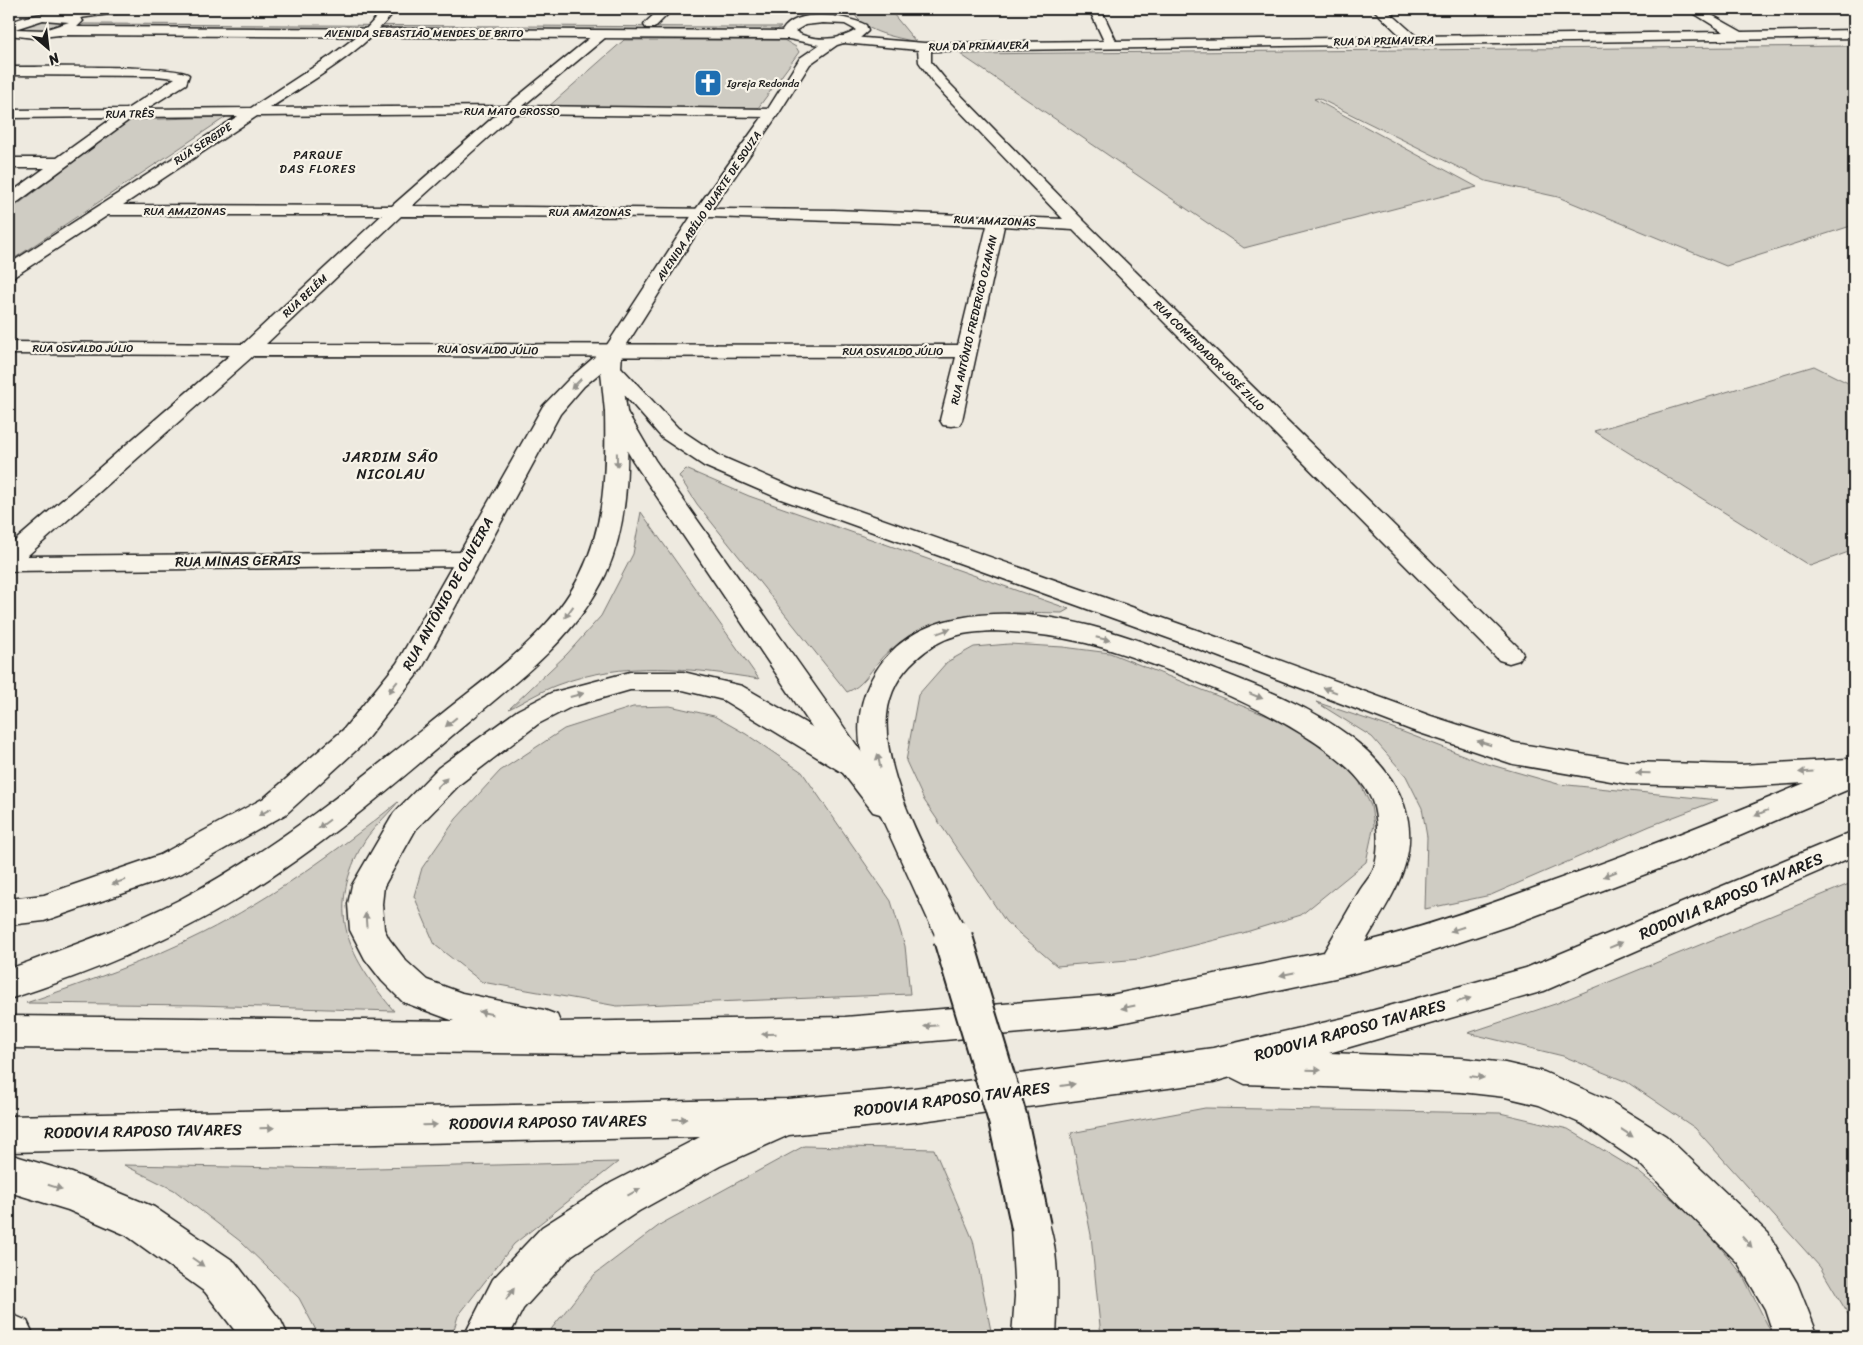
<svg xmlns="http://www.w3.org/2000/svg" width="1863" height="1345" viewBox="0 0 1863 1345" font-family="Sriracha,sans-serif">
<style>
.green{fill:#cfccc3;stroke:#767470}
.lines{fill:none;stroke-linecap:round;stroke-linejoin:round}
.minor-casing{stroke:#1c1c1c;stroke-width:3}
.secondary-casing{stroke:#1c1c1c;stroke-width:3}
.motorway-casing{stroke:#1c1c1c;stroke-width:3}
.minor{fill:#f7f3e8;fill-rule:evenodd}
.secondary{fill:#f7f3e8;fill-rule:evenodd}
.motorway{fill:#f7f3e8;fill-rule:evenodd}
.motorway-bridge-casing{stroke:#1c1c1c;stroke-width:42;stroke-linecap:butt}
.motorway-bridge{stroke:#f7f3e8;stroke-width:38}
.oneway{fill:#94928c}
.labels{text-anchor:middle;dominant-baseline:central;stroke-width:4.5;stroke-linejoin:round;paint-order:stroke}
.far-street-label{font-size:11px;fill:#1c1c1c;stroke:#f7f3e8}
.far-poi-label{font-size:11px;fill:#1c1c1c;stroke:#f7f3e8;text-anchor:start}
.far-neighbourhood-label{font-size:12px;letter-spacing:1px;fill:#1c1c1c;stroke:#f7f3e8}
.street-label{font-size:14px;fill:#1c1c1c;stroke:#f7f3e8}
.neighbourhood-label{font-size:15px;letter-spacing:1px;fill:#1c1c1c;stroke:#f7f3e8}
.near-street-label{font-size:16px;fill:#1c1c1c;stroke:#f7f3e8}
</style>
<rect width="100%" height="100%" fill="#eeeae0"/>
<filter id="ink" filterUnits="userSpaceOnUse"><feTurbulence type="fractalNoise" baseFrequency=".02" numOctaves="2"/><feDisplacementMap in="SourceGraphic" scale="10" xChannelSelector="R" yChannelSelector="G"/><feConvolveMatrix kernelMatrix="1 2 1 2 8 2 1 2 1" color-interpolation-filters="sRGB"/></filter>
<g filter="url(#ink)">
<path class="green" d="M 864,9 L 889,9 L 916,42 C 896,37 866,33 855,15 Z
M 45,20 L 64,21 L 64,23 L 39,31 L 19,29 L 18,27 Z
M 84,24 L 717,27 L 781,27 L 773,33 L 74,30 Z
M 624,40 L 784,40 L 796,47 L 799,52 L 758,108 L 547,108 Z
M 1854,46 L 1854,225 L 1726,266 L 1558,197 L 1486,181 L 1318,98 L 1314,99 L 1477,187 L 1244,248 L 960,54 Z
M 226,117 L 9,262 L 9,211 L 129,120 Z
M 1814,366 L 1854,386 L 1854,550 L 1810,566 L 1594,431 Z
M 686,469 L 749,496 L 1069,609 L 1062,613 C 1008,612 944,608 899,643 C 892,649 884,654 879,661 C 868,674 863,686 847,692 L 697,504 L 679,476 Z
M 641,512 L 759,679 C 691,668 623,660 557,685 C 541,691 525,701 509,709 L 567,654 L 601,616 L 633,554 Z
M 1009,644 L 1063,647 L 1110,653 L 1295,727 L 1334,754 L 1359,781 L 1371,806 L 1374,825 L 1366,862 L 1301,915 L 1243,933 L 1140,959 L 1057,966 L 1006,922 L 924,800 L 906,761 L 918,695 L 947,662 L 974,647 Z
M 1316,702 L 1390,727 L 1481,762 L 1558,784 L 1718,800 L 1650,826 L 1491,895 L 1425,909 L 1427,837 L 1422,808 L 1406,776 L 1372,737 Z
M 670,706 L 714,716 L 746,734 L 802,772 L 891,901 L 905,946 L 910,994 L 617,1006 L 482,982 L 435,945 L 414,896 L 422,868 L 456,819 L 500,771 L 564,729 L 633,707 Z
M 398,802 C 386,817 369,831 361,847 C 325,915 350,958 394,1011 L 197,1005 L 26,1003 C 86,982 146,962 203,933 C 270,899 339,850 398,802 Z
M 1854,882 L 1854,1324 L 1820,1267 L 1695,1128 L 1627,1082 L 1563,1056 L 1468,1033 L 1555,1004 Z
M 1205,1108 L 1500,1113 L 1568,1129 L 1636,1170 L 1697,1219 L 1742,1274 L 1773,1336 L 1101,1336 L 1091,1235 L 1071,1133 Z
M 804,1146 L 934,1149 L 973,1240 L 992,1336 L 549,1336 L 552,1328 L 595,1274 L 661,1224 Z
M 618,1162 L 514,1244 L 458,1316 L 452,1336 L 319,1336 L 299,1298 L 240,1241 L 174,1190 L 124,1165 L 335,1169 Z"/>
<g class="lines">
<defs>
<path id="minor" d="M 384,9 L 396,9 C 364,52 314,79 270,108 L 506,106 L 598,31 L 606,31 L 608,34 L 606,37 L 523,106 L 772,109 L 779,113 L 772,117 L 514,114 L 412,206 L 834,210 L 1063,219 L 935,85 L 919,62 L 918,50 L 844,43 L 838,39 L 840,36 L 924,43 L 1104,41 L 1089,9 L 1101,9 L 1116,41 L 1402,37 L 1373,9 L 1386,9 L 1416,36 L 1724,32 L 1687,9 L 1701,9 L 1742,32 L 1854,30 L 1854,38 L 931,51 L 931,62 L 945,79 L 1084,221 L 1519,648 L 1523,654 L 1519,660 L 1509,663 L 1499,660 L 1073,230 L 1004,226 L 962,420 L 959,425 L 951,426 L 943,425 L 940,420 L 956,357 L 253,356 L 27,556 L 467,552 L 476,554 L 479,559 L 476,564 L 467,566 L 9,571 L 9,546 L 230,355 L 9,354 L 9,342 L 243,344 L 382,215 L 108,215 L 15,276 L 9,277 L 9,264 L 238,116 L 133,117 L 15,204 L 9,206 L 9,194 L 45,168 L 9,168 L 9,158 L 57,158 L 114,117 L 9,118 L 9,110 L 127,109 L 175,78 L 156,76 L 9,75 L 9,67 C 32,67 180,64 189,75 L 186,84 L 146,109 L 251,108 L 332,55 L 365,30 ZM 497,114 L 392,206 L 123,205 L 257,116 ZM 401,216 L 712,217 L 987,226 L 958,345 L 266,344 Z
M 660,9 L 673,9 L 654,28 L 646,28 L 644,25 L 646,22 Z
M 9,1313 L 27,1321 L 34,1336 L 9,1336 Z"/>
<path id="secondary" d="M 95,9 L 123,9 L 117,13 L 80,18 L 83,21 L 77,27 L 782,31 C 796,7 845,15 866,25 L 868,31 L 860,38 L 837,45 L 810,64 L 779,113 L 710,212 L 622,352 L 621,368 L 627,412 L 655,460 L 865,757 L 869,765 L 865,773 L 854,776 L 843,773 L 633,461 L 605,412 L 601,372 L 584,386 L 560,414 L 422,668 L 363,744 L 286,814 L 182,873 L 44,921 L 9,925 L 9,899 L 44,895 L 160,855 L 264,798 L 343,730 L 397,663 L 543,406 L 570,378 L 605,348 L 694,212 L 766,112 L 800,58 L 819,45 L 789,39 L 59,35 L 34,38 L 9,35 L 9,23 C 36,11 66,13 95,9 ZM 43,20 L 69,22 L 44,30 L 15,29 ZM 823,23 L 845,24 L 856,30 C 841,41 810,42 795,31 L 805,25 Z"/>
<path id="motorway" d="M 611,362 L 618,364 L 678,428 L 720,456 L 794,488 L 1211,635 L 1431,716 L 1515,743 L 1628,762 L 1740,765 L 1848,759 L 1854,761 L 1854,787 L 1688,858 L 1511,925 L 1406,960 L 1335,978 L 1111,1025 L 845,1049 L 602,1054 L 9,1048 L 9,1016 L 454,1021 L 403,1002 L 382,981 L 365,959 L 350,930 L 348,904 L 352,885 L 394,813 L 438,768 L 518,710 L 551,693 L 630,672 L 683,672 L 742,686 L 862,756 C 856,725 859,699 876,671 C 895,641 925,624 959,618 C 1047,601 1141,640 1221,672 C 1265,689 1311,707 1349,736 C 1372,753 1394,777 1404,805 C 1422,858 1390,898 1365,942 C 1429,926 1491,904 1553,881 C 1638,851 1721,818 1805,783 L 1740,787 L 1628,784 L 1513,764 L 1411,730 L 1193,647 L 778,498 L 704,466 L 662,438 L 601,368 L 604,364 ZM 993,631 C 1025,632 1055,636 1086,643 C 1152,660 1357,736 1374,807 C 1378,825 1380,854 1373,871 C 1370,877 1364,884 1360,890 C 1348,911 1336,931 1324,952 L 1111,995 L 845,1017 L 560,1022 L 557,1015 L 544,1010 L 462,993 L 427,980 L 406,961 L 389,939 L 384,929 L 382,904 L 384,886 L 416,829 L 460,784 L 538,724 L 571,707 L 630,690 L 683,690 L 723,700 L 843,773 L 873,812 L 880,814 L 941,948 L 953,952 L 965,948 L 970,938 C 941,879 881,781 887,715 C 889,693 900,673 916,659 C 927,649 940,640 955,636 C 967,632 980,632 993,631 Z
M 616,406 L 624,407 L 627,412 C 628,467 629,522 606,574 C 576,637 520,679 467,723 C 394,785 321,848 239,898 C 168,941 88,974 9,999 L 9,969 C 66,948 124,928 179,900 C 278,848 363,777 449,708 C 498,669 552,631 580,575 C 606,524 606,467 605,412 L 608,407 Z
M 1854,831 L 1854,856 L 1544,991 L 1329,1053 L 1461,1058 L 1505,1063 L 1544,1072 L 1608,1100 L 1666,1136 L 1768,1233 L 1797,1283 L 1818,1336 L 1774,1336 L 1765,1309 L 1738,1263 L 1638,1162 L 1582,1124 L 1539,1105 L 1505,1097 L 1461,1092 L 1245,1084 L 1231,1077 L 1213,1082 L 914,1122 L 789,1135 L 720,1166 L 639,1211 L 572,1255 L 523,1309 L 509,1336 L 464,1336 L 493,1279 L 542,1227 L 611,1183 L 700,1137 L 9,1152 L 9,1116 L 787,1099 L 914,1088 L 1213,1048 L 1353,1016 L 1526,968 Z
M 9,1154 L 72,1173 L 154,1207 L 235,1262 L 281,1321 L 288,1336 L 239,1336 L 205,1292 L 126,1235 L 68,1210 L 9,1192 Z
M 1031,1207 L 1045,1213 C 1060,1247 1058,1299 1056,1336 L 1012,1336 L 1015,1296 L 1011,1227 L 1017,1213 Z"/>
</defs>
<use href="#minor" class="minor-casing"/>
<use href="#secondary" class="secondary-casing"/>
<use href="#motorway" class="motorway-casing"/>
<use href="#minor" class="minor"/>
<use href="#secondary" class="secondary"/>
<use href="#motorway" class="motorway"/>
<defs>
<path id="motorway-bridge" d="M 953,938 L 1008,1120 L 1031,1227"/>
</defs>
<use href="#motorway-bridge" class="motorway-bridge-casing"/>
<use href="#motorway-bridge" class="motorway-bridge"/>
</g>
<defs><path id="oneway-solid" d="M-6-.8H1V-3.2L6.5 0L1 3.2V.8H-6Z" transform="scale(1.25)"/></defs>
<g class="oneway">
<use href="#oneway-solid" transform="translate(576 384) rotate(134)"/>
<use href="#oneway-solid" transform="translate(617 460) rotate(89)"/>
<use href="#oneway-solid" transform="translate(569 612) rotate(126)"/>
<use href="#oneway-solid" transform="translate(944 631) rotate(-20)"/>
<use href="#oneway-solid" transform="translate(1103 639) rotate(13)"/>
<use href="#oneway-solid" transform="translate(393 687) rotate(129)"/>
<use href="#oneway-solid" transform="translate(1330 690) rotate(-159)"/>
<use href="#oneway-solid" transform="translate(577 695) rotate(-15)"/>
<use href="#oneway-solid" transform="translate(1256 696) rotate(22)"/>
<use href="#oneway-solid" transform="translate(451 722) rotate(140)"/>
<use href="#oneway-solid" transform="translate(1484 743) rotate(-162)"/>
<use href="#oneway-solid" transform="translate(879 761) rotate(-102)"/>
<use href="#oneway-solid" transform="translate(1806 772) rotate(177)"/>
<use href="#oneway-solid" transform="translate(1643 773) rotate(-178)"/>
<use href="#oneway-solid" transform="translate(442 783) rotate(-45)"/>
<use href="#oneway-solid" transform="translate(265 812) rotate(151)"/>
<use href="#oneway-solid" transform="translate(1761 813) rotate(157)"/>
<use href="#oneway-solid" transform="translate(324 824) rotate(143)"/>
<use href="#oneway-solid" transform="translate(1610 874) rotate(159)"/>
<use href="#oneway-solid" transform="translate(119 882) rotate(161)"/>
<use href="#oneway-solid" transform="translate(366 920) rotate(-94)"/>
<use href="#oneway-solid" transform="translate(1457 929) rotate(162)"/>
<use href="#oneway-solid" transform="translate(1616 945) rotate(-23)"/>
<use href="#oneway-solid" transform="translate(1287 974) rotate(168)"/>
<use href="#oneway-solid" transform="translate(1464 1000) rotate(-16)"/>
<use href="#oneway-solid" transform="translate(1128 1007) rotate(168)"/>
<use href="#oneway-solid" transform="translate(486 1013) rotate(-168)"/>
<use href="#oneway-solid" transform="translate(931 1026) rotate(175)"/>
<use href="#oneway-solid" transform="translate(769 1034) rotate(179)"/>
<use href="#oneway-solid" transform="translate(1314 1070) rotate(2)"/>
<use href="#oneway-solid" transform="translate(1477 1077) rotate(7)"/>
<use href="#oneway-solid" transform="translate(1068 1085) rotate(-8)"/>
<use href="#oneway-solid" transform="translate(680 1119) rotate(-1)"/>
<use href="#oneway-solid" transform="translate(430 1125) rotate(-1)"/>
<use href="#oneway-solid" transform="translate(267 1128) rotate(-1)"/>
<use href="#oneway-solid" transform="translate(1627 1133) rotate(33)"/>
<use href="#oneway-solid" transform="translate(55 1187) rotate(17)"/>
<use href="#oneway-solid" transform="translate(634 1192) rotate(-29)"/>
<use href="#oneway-solid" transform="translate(1747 1242) rotate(47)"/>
<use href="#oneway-solid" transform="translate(198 1262) rotate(35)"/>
<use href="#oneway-solid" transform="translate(510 1294) rotate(-54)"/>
</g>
</g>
<defs>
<symbol id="church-square" viewBox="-11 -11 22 22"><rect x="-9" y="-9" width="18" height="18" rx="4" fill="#1f6fb2" stroke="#f7f3e8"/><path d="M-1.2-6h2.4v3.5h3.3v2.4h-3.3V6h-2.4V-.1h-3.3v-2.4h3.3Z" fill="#fff"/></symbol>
</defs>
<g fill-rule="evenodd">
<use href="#church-square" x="692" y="67" width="32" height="32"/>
</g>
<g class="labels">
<g class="far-street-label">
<text x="424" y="33">AVENIDA SEBASTIÃO MENDES DE BRITO</text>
<text transform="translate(1384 41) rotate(-1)">RUA DA PRIMAVERA</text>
<text transform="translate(979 46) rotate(-1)">RUA DA PRIMAVERA</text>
<text x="512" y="111">RUA MATO GROSSO</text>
<text transform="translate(130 114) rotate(-1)">RUA TRÊS</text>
<text transform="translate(203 144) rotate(-33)">RUA SERGIPE</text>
<text transform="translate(709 206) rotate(-56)">AVENIDA ABÍLIO DUARTE DE SOUZA</text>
<text x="185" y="211">RUA AMAZONAS</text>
<text x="590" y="212">RUA AMAZONAS</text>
<text transform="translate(995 221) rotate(2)">RUA AMAZONAS</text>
<text transform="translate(305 296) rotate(-43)">RUA BELÉM</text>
<text transform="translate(974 320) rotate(-77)">RUA ANTÔNIO FREDERICO OZANAN</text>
<text x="83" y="348">RUA OSVALDO JÚLIO</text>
<text transform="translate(488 350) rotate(1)">RUA OSVALDO JÚLIO</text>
<text x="893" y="351">RUA OSVALDO JÚLIO</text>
<text transform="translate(1209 356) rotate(45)">RUA COMENDADOR JOSÉ ZILLO</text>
</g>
<g class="far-poi-label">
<text x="727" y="83">Igreja Redonda</text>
</g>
<g class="far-neighbourhood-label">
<text x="318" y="155">PARQUE<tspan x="318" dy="14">DAS FLORES</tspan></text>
</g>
<g class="street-label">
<text transform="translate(238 561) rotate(-1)">RUA MINAS GERAIS</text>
<text transform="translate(448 594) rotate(-61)">RUA ANTÔNIO DE OLIVEIRA</text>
</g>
<g class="neighbourhood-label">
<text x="391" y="457">JARDIM SÃO<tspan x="391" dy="17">NICOLAU</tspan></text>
</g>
<g class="near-street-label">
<text transform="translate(1731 896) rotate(-23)">RODOVIA RAPOSO TAVARES</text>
<text transform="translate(1350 1030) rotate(-15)">RODOVIA RAPOSO TAVARES</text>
<text transform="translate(952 1099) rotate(-7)">RODOVIA RAPOSO TAVARES</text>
<text transform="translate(548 1122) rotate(-1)">RODOVIA RAPOSO TAVARES</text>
<text transform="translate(143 1131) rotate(-1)">RODOVIA RAPOSO TAVARES</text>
</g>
</g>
<rect width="1863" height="1345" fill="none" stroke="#f7f3e8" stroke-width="30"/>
<rect x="15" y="15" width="1833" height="1315" fill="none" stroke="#1c1c1c" stroke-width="2" filter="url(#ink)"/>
<g transform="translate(48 48) rotate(152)" stroke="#f7f3e8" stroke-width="4" paint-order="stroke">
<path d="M0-4L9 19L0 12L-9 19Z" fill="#1c1c1c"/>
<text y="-8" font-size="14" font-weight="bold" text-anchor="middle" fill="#1c1c1c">N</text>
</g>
</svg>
